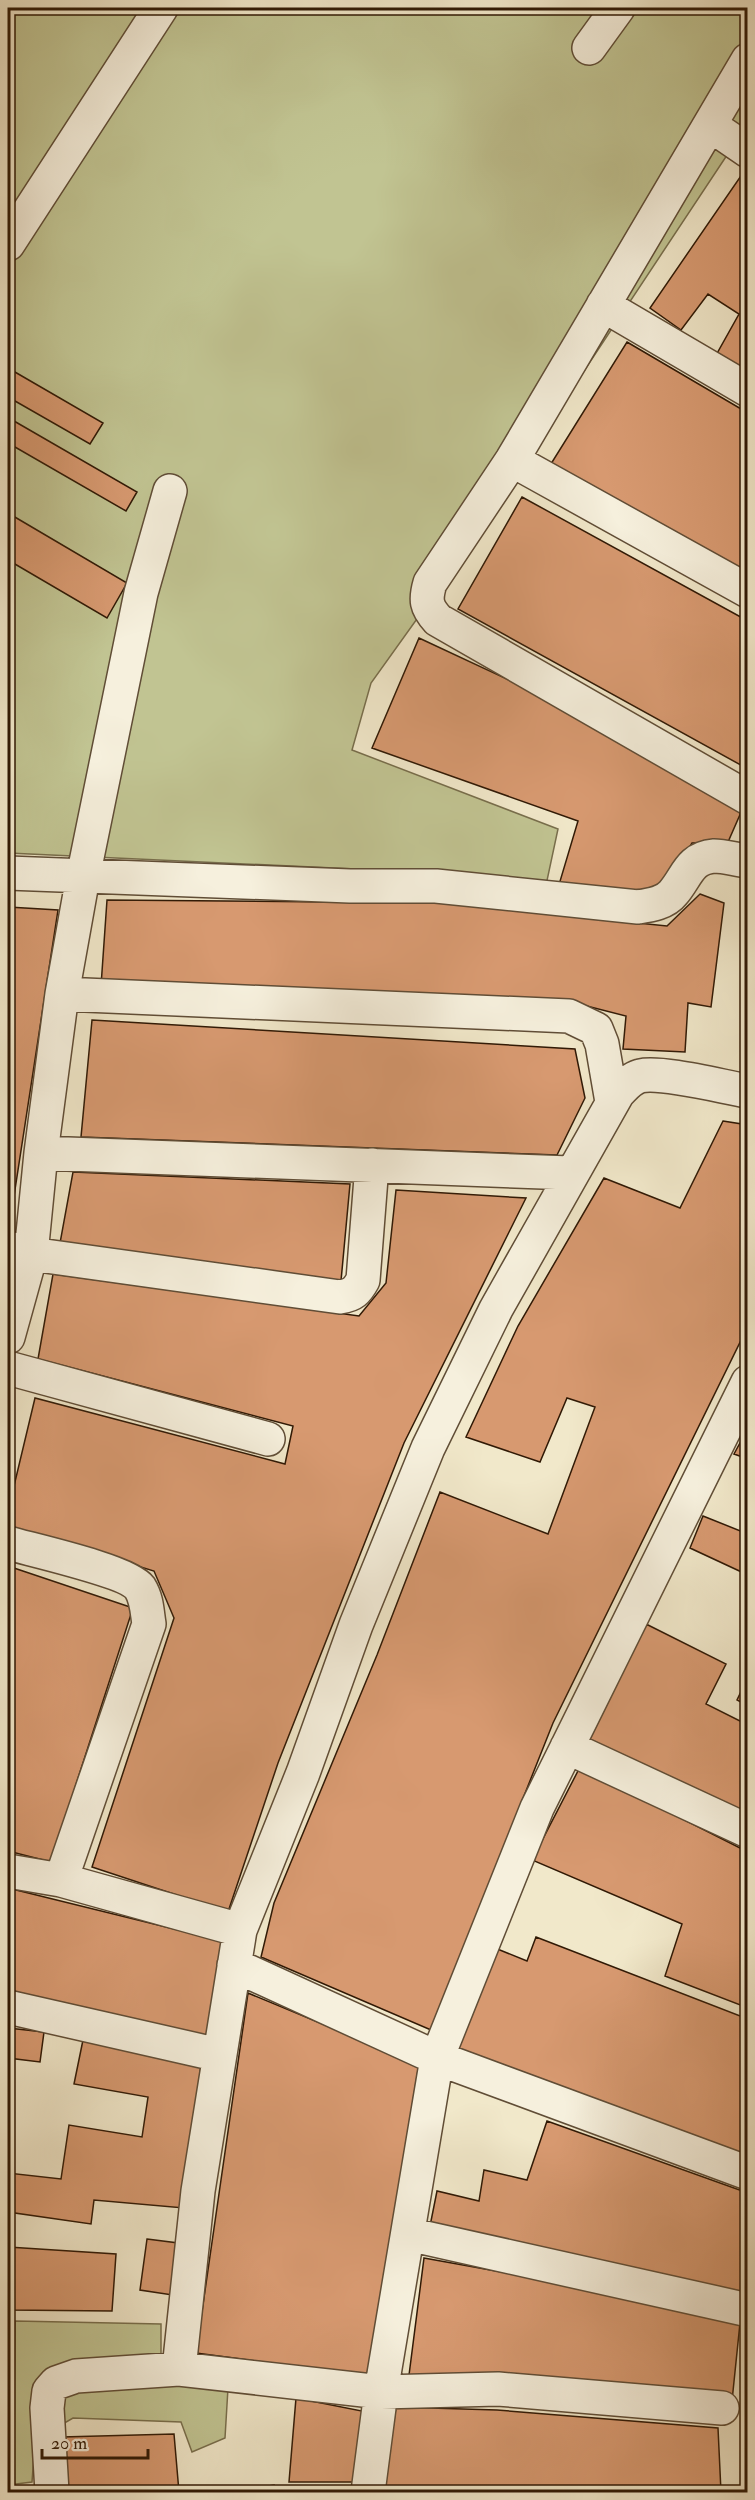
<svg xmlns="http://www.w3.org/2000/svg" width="755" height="2500" viewBox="0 0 755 2500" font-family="'IM FELL Double Pica',serif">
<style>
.green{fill:#c1c492;stroke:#786e4c;stroke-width:1.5}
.building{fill:#d79970;stroke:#301905;stroke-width:1.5}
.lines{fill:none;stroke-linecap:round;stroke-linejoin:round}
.minor-casing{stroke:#604d36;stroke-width:36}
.minor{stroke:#f6f0dd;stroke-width:33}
</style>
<rect width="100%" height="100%" fill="#f1e8ca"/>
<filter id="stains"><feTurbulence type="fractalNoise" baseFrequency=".00333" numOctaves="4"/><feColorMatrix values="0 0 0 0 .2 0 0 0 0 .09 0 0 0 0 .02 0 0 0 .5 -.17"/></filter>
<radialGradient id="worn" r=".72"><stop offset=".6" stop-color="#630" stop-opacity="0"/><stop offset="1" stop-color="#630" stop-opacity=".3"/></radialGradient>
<path class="green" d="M 8,8 L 747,8 L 747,125 L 452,570 L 371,683 L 352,750 L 558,829 L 545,890 L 441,873 L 8,853 Z
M 15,2321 L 161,2324 L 161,2382 L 228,2388 L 225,2438 L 192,2452 L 181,2422 L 73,2418 L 35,2440 L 32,2482 L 8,2485 L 8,2404 L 14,2404 Z"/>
<path class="building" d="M 745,170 L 748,172 L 748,376 L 715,357 L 739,314 L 708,294 L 681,330 L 650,308 Z
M 627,342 L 748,413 L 748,578 L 549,467 Z
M 8,368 L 103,423 L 90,444 L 8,397 Z
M 14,421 L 137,492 L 126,511 L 8,443 L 8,432 Z
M 522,497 L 748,621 L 748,769 L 458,609 Z
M 8,513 L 127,583 L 107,618 L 8,560 Z
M 419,638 L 541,695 L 742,810 L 728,842 L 692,843 L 668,884 L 637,896 L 558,888 L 578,821 L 372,748 Z
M 700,894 L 724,903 L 711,1007 L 688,1003 L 685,1052 L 623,1049 L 626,1016 L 575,1003 L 101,986 L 107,900 L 441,903 L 667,926 Z
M 8,907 L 58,910 L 10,1222 L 8,1222 Z
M 748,937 L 748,973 L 742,972 Z
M 92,1020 L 575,1049 L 585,1098 L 557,1155 L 81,1137 Z
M 723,1121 L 748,1125 L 748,1326 L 553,1723 L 431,2030 L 261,1957 L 274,1903 L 377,1655 L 440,1492 L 548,1534 L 595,1407 L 567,1398 L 540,1462 L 466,1437 L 518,1326 L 604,1178 L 680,1208 Z
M 73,1172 L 350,1184 L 341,1281 L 60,1243 Z
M 396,1190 L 526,1198 L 404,1443 L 278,1763 L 228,1912 L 92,1867 L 174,1618 L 154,1571 L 8,1526 L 8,1511 L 35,1398 L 285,1464 L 293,1426 L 38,1359 L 53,1274 L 359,1316 L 386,1283 Z
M 748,1428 L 748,1459 L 734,1454 Z
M 703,1516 L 748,1534 L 748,1575 L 690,1548 Z
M 8,1566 L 133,1608 L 51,1862 L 8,1851 Z
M 646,1624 L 726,1664 L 706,1704 L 748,1725 L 748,1821 L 588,1743 Z
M 748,1677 L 748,1706 L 737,1700 Z
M 580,1767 L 748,1852 L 748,2008 L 665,1976 L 682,1924 L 532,1860 Z
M 8,1888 L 223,1941 L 207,2041 L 8,1994 Z
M 536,1937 L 748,2019 L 747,2160 L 457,2048 L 495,1948 L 527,1961 Z
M 248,1993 L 419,2064 L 368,2376 L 196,2353 Z
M 8,2028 L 44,2032 L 40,2062 L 8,2058 Z
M 83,2040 L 201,2065 L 184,2208 L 94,2200 L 91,2224 L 8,2212 L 8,2173 L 61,2179 L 69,2125 L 142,2137 L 148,2097 L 74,2084 Z
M 547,2121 L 748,2193 L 748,2298 L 430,2226 L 437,2191 L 479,2201 L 484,2170 L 527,2180 Z
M 147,2239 L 186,2244 L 179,2296 L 140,2290 Z
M 8,2247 L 116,2254 L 112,2311 L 8,2310 Z
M 424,2258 L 714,2310 L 740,2323 L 732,2401 L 408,2383 Z
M 746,2338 L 748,2338 L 748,2460 L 741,2460 Z
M 296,2398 L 367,2412 L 357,2482 L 289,2482 Z
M 396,2407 L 497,2410 L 718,2428 L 721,2492 L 384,2492 Z
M 174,2434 L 179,2492 L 67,2492 L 62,2437 Z
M 274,2485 L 274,2492 L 226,2492 Z"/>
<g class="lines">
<defs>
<path id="minor" d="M 589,48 L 618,8
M 748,60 L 512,460 L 430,583 C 425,600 426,607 438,620 L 748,798
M 710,125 L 748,151
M 8,244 L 161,8
M 603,305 L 748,390
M 512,460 L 748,591
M 8,873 L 350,886 L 436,886 L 638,907 C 651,905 665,903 673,893 C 687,877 689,858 714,856 C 725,856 737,860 748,861
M 62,994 L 569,1016 L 596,1029 L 602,1044 L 612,1102
M 41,1153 L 570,1173
M 8,1248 L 31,1254 L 340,1297 C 353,1295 357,1291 363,1280 L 372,1165
M 8,1337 L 31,1254 L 41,1153 L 62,994 L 83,877 L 141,593 L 170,491
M 8,1368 L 268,1439
M 8,1543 C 32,1550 128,1571 140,1588 C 147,1599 147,1612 149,1624 L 61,1880
M 567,1747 L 748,1831
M 8,1871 L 61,1880 L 240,1930
M 234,1965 L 437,2058 L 748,2173
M 8,2007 L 219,2055
M 408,2234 L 748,2310
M 179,2369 L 198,2191 L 240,1930 L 303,1773 L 356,1625 L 428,1448 L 496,1309 L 618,1093 C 625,1086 630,1079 640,1076 C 662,1071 723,1087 748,1091
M 52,2492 L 47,2408 L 49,2391 L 56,2383 L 76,2376 L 179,2369 L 381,2392 L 498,2389 L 722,2408
M 368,2492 L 381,2392 L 437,2058 L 537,1808 L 748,1382"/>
</defs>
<use href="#minor" class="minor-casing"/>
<use href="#minor" class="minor"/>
</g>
<rect width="755" height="2500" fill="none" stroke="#f1e8ca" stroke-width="30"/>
<rect x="9" y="9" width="737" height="2482" fill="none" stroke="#301905" stroke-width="3"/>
<rect x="15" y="15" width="725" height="2470" fill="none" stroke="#301905" stroke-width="1.5"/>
<path d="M42 2449v9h106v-9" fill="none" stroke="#301905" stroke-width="3"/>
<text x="51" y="2449" font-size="18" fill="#301905" stroke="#f6f0dd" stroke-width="4.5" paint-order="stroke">20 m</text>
<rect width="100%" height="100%" filter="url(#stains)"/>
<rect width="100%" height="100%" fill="url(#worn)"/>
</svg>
